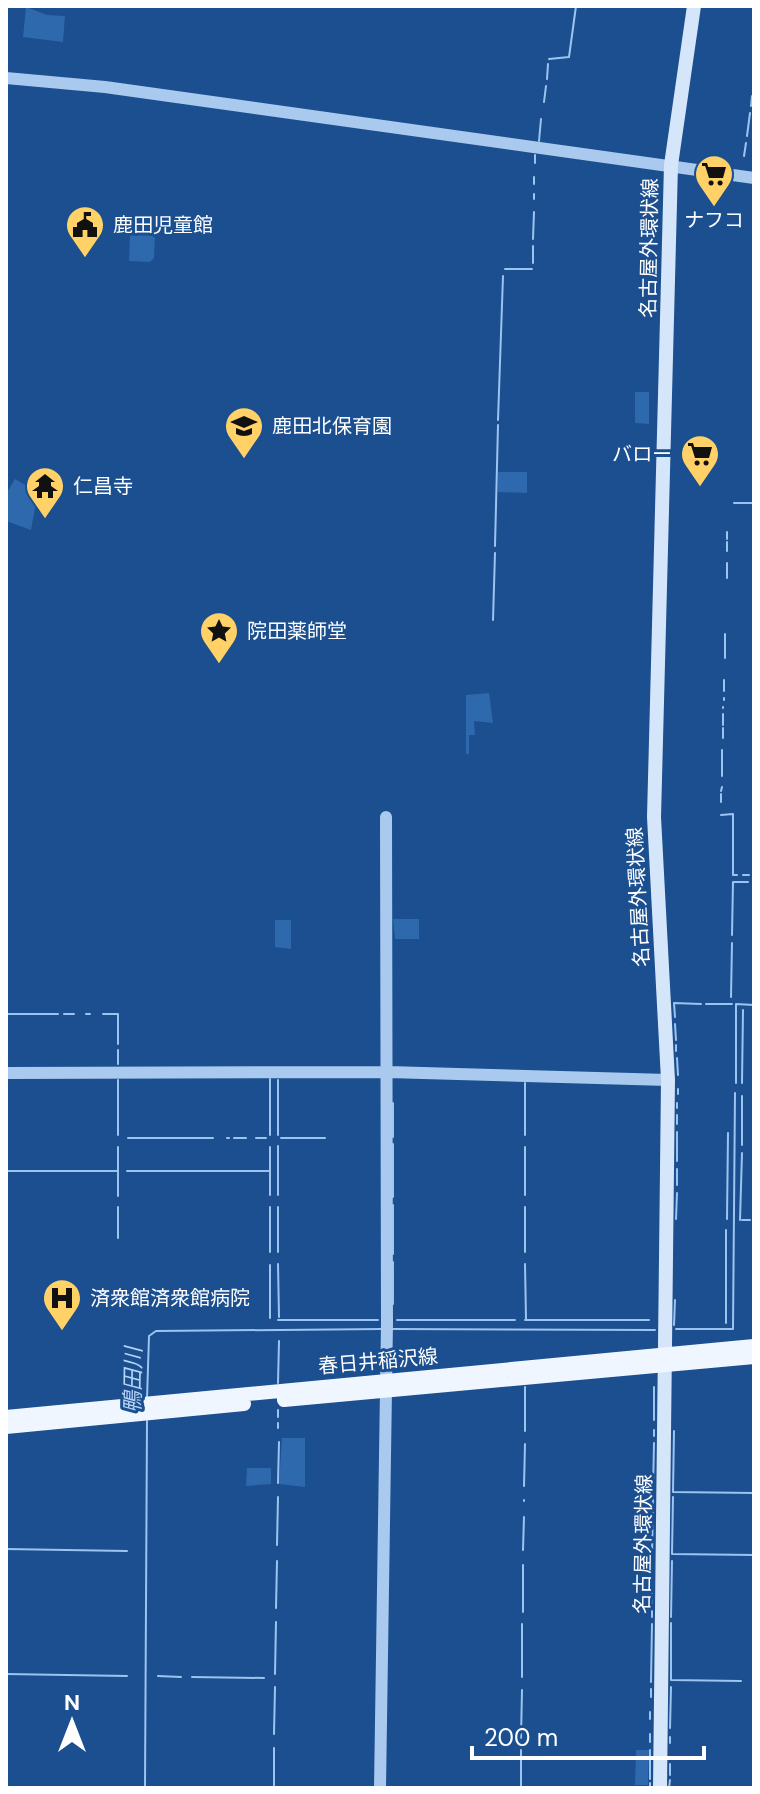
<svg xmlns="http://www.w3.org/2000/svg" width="760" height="1794" viewBox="0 0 760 1794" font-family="'DM Sans','Noto Sans JP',sans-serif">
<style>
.green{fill:#2e69ad}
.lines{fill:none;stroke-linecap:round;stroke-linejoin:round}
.stream{stroke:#9cc4f0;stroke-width:2}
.tertiary{stroke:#a9c9ee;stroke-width:12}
.secondary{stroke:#d6e6fa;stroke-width:14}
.primary{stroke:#f0f6ff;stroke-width:14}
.labels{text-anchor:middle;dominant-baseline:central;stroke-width:6;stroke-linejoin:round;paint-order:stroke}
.poi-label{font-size:20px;fill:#fff;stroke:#1b4f8f;text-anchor:start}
.street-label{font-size:20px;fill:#fff;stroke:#1b4f8f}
.water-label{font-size:22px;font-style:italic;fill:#b5d3f5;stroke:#1b4f8f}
</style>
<rect width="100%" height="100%" fill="#1b4f8f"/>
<path class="green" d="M 26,7 L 47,15 L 65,16 L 63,42 L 23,37 Z
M 130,234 L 155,235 L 154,258 L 150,262 L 129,261 Z
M 635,392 L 649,392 L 649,424 L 635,423 Z
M 498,472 L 527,472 L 527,493 L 498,492 Z
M 15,479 L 43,495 L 41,508 L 35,508 L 31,530 L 6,521 L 6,494 Z
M 489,693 L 493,723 L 474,721 L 475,735 L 469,735 L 469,754 L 466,754 L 466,695 Z
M 393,919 L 419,919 L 419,939 L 395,939 Z
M 275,920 L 291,920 L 291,949 L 275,947 Z
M 282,1438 L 305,1438 L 305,1487 L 279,1484 Z
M 247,1468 L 271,1468 L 271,1484 L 246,1486 Z
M 636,1750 L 649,1750 L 648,1785 L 635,1785 Z"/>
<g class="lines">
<path class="stream" d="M 549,59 L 569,57 L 576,6
M 547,79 L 548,64
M 753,91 L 754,83
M 544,102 L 546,86
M 751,106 L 752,96
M 747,136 L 750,113
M 539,141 L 541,119
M 744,156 L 746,143
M 535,163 L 535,155
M 534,184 L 534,177
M 534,199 L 534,194
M 533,239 L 534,212
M 533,263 L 533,246
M 505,269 L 532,269
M 498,420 L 503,276
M 734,503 L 754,503
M 727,539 L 727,532
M 495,546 L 498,425
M 727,551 L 727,542
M 727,578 L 727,563
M 493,620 L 495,553
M 725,658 L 725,634
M 724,691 L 724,680
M 724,700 L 724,698
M 723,708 L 723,707
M 723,725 L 723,714
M 723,738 L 723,728
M 722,776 L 722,750
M 721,791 L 722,787
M 721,802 L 721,794
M 721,815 L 733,814 L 733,875 L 737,875
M 743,875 L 749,875
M 732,935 L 733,882 L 748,882
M 731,997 L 732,943
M 706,1004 L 732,1004
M 6,1014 L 58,1014
M 64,1014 L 74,1014
M 86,1014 L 90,1014
M 103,1014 L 118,1014 L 118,1044
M 675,1017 L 674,1003 L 701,1004
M 675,1024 L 676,1040
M 676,1045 L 676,1051
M 677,1058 L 678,1075
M 118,1064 L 118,1050
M 270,1079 L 270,1135
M 278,1080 L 278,1135
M 525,1083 L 525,1135
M 736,1083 L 736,1004 L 754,1005
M 742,1083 L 743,1010
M 678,1089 L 678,1094
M 393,1103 L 393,1137
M 677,1103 L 677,1108
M 677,1124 L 677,1115
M 118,1135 L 118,1080
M 128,1138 L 213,1138
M 227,1138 L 229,1138
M 234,1138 L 246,1138
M 256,1138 L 266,1138
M 281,1138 L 325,1138
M 393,1144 L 393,1197
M 742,1145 L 742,1096
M 278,1146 L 278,1195
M 118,1147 L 118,1196
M 525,1147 L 525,1195
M 677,1161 L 677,1132
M 6,1171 L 118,1171
M 127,1171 L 270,1171
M 677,1185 L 677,1169
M 270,1195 L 270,1147
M 393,1205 L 393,1254
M 270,1207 L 270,1252
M 525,1207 L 525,1252
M 676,1219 L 677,1193
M 727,1219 L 728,1133
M 740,1220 L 742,1153
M 742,1220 L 750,1220
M 118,1238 L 118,1207
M 278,1252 L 278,1207
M 278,1264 L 279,1317
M 525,1264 L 526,1319
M 393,1304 L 393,1262
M 270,1318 L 270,1265
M 278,1320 L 378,1320
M 397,1320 L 515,1320
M 525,1320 L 649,1320
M 726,1323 L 726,1230
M 674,1325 L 675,1300
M 392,1329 L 655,1330
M 676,1329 L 733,1329 L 735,1093
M 278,1383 L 279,1341
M 147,1399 L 149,1336 L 156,1331 L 382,1329
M 278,1417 L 278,1410
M 654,1420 L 654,1387
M 278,1423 L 278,1428
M 525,1431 L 525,1387
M 674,1431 L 673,1492 L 754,1493
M 654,1436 L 654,1430
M 278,1483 L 279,1442
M 524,1486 L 525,1444
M 653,1491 L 654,1443
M 673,1497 L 672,1554 L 754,1555
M 524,1500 L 524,1501
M 277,1545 L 278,1497
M 6,1549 L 127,1551
M 523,1550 L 524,1517
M 652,1556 L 653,1498
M 652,1569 L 652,1563
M 652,1604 L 652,1576
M 276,1608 L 277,1561
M 652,1611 L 652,1617
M 523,1612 L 523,1565
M 671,1617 L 672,1561
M 671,1623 L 671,1680 L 741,1681
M 6,1674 L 127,1676
M 275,1674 L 276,1622
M 158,1676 L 181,1677
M 192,1677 L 264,1678
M 522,1677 L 522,1624
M 651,1682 L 652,1624
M 651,1697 L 651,1689
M 650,1719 L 650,1712
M 670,1728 L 671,1687
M 274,1734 L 275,1687
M 521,1738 L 522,1690
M 650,1742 L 650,1734
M 670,1743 L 670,1737
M 670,1775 L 670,1764
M 650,1779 L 650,1750
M 145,1788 L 147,1421
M 274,1788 L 274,1748
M 521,1788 L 521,1750
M 650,1788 L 650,1783
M 669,1788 L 670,1780"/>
<path class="tertiary" d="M 6,78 L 105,87 L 754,178
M 6,1073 L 388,1072 L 668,1080
M 380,1788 L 387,1323 L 386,817"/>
<path class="secondary" d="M 660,1788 L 668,1080 L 654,817 L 671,165 L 694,6"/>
<path class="primary" d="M 284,1400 L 754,1357
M 6,1417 L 754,1346
M 6,1427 L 244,1404"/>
</g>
<defs>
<symbol id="supermarket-pin" viewBox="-11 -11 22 30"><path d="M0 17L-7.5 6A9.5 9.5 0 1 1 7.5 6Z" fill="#ffd166" stroke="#1b4f8f"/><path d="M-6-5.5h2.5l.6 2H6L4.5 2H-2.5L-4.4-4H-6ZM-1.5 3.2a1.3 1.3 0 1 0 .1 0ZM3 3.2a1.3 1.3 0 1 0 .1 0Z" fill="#111"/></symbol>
<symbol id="civic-pin" viewBox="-11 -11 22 30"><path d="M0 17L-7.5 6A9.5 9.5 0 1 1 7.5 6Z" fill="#ffd166" stroke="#1b4f8f"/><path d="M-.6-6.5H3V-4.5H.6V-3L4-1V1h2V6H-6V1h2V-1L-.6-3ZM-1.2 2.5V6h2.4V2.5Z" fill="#111"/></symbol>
<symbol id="school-pin" viewBox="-11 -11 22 30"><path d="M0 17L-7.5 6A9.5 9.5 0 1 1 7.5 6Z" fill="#ffd166" stroke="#1b4f8f"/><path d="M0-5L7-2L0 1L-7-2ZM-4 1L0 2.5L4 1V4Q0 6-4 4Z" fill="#111"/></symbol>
<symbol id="temple-pin" viewBox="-11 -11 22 30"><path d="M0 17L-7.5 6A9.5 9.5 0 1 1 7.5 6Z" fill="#ffd166" stroke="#1b4f8f"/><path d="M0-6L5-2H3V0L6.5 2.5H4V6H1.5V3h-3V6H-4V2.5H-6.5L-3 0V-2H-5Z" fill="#111"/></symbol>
<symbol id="sight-pin" viewBox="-11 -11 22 30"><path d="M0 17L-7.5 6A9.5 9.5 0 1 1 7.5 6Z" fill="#ffd166" stroke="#1b4f8f"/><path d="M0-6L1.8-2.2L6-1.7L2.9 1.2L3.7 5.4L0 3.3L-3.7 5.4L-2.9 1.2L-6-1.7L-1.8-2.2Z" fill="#111"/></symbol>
<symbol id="hospital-pin" viewBox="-11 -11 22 30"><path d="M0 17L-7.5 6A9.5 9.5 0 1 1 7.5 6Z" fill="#ffd166" stroke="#1b4f8f"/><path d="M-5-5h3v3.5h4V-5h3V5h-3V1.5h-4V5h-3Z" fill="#111"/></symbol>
</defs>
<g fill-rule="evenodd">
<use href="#supermarket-pin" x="692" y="152" width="44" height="60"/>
<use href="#civic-pin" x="63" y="203" width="44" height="60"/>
<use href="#school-pin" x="222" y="404" width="44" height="60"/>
<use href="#supermarket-pin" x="678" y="432" width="44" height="60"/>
<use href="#temple-pin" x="23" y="464" width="44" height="60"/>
<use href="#sight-pin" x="197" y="609" width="44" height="60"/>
<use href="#hospital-pin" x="40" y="1276" width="44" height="60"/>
</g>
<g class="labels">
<g class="poi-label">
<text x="714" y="220" text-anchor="middle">ナフコ</text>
<text x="113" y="225">鹿田児童館</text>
<text x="272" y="426">鹿田北保育園</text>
<text x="672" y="454" text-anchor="end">バロー</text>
<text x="73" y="486">仁昌寺</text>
<text x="247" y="631">院田薬師堂</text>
<text x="90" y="1298">済衆館済衆館病院</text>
</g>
<g class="street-label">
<text transform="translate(649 248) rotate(-89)">名古屋外環状線</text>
<text transform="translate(638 897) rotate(-93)">名古屋外環状線</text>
<text transform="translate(378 1361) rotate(-5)">春日井稲沢線</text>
<text transform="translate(643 1544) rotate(-89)">名古屋外環状線</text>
</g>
<g class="water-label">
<text transform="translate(133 1380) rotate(-89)">鴨田川</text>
</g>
</g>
<rect width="760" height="1794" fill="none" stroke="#ffffff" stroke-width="16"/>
<g transform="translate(72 1722)" stroke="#1b4f8f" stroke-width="6" paint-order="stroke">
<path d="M0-6L14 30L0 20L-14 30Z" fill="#ffffff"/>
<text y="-12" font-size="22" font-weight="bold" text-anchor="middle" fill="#ffffff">N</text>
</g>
<path d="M472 1746v12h232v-12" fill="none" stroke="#ffffff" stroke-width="4"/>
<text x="484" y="1746" font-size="24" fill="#ffffff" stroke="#1b4f8f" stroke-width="6" paint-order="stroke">200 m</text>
</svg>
